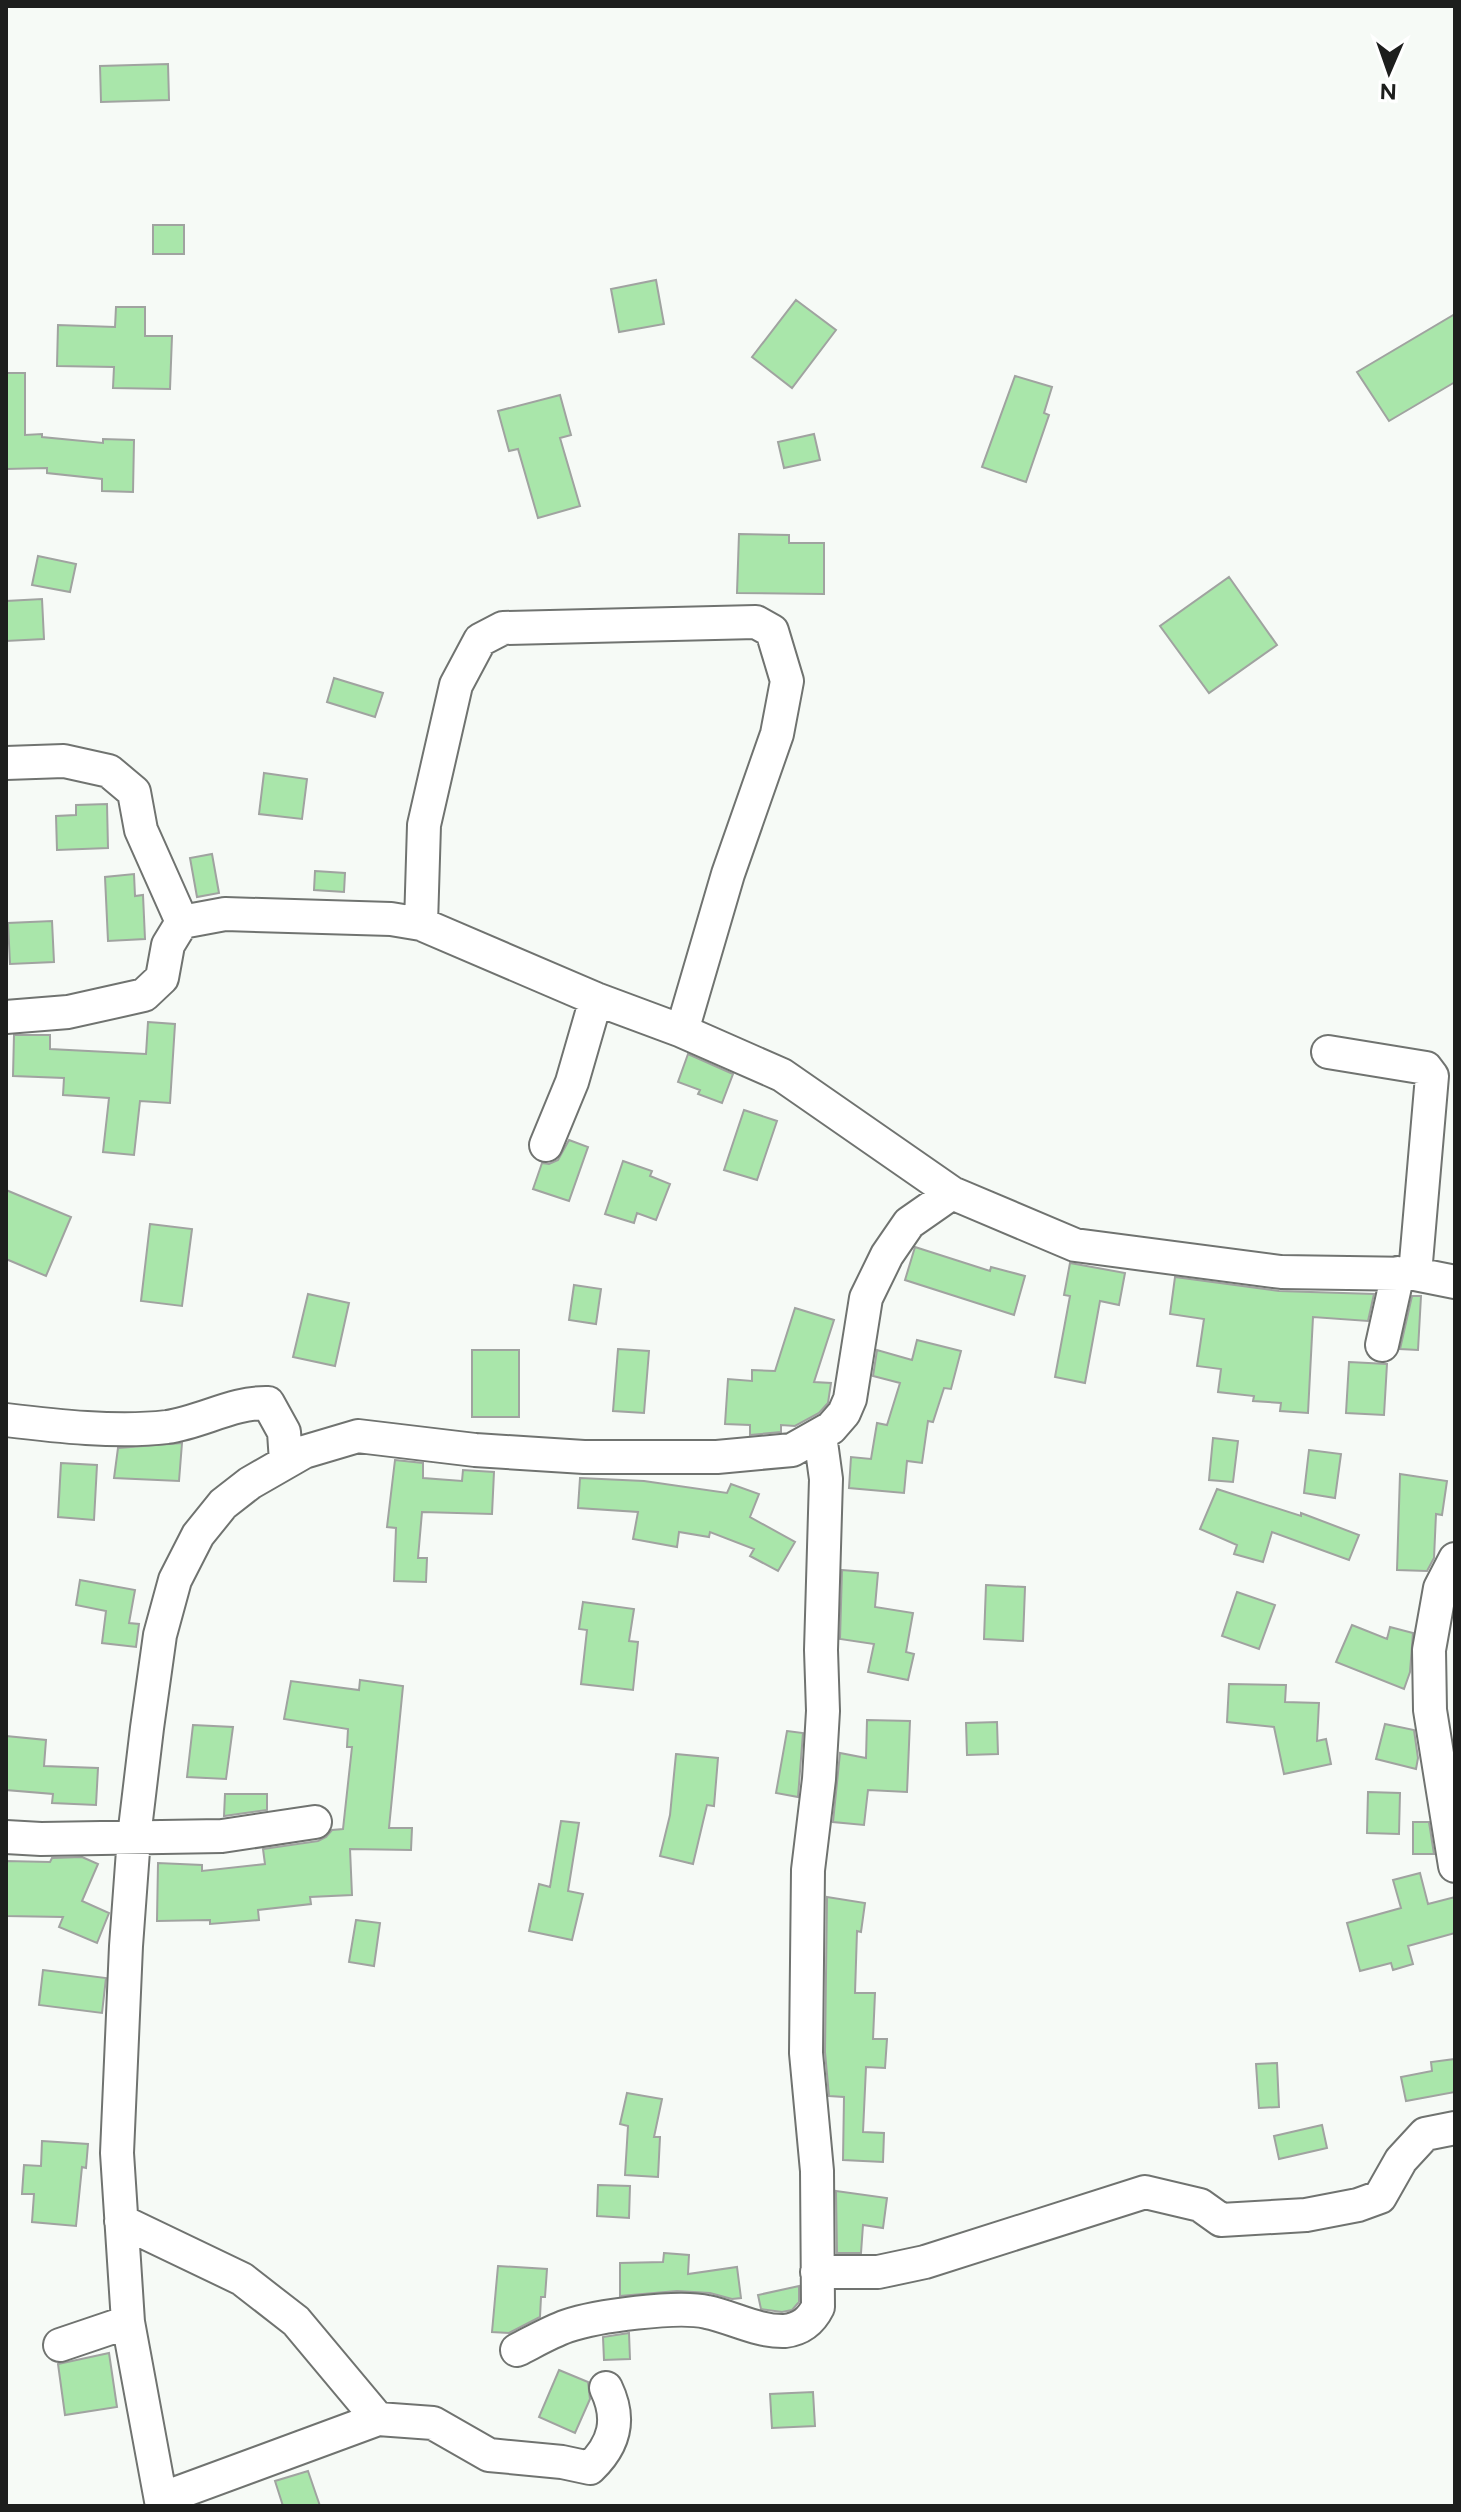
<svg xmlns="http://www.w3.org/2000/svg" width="1461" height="2512" viewBox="0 0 1461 2512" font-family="Figtree,sans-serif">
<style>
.building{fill:#a9e6aa;stroke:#a0a3a0;stroke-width:2}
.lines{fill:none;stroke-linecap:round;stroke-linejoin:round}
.minor-casing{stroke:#707370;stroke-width:36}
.minor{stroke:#fff;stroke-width:32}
</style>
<rect width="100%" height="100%" fill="#f6faf6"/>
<path class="building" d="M 168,64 L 169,100 L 101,102 L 100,66 Z
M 153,225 L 184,225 L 184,254 L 153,254 Z
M 656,280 L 664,324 L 619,332 L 611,289 Z
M 796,300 L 836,330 L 792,388 L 752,357 Z
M 116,307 L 145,307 L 145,336 L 172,336 L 170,389 L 113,388 L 114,367 L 57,366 L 58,325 L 115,327 Z
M 1455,314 L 1455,382 L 1389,421 L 1357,372 Z
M 6,373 L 25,373 L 25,435 L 42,434 L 42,437 L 103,443 L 103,439 L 134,440 L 133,492 L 102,491 L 102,479 L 47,473 L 47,468 L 6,469 Z
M 1015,376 L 1052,387 L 1044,413 L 1049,415 L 1026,482 L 982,467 Z
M 560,395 L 571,435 L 560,438 L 580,506 L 538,518 L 518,449 L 509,451 L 498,411 Z
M 814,434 L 820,460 L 784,468 L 778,442 Z
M 739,534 L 789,535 L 789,543 L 824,543 L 824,594 L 737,593 Z
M 38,556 L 76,564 L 70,592 L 32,585 Z
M 1229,577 L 1277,645 L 1209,693 L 1160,626 Z
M 42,599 L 44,639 L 6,641 L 6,601 Z
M 334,678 L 383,693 L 375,717 L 327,702 Z
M 264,773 L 307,779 L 302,819 L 259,814 Z
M 107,804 L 108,848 L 57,850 L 56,816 L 76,815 L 76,805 Z
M 212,854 L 219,893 L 197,897 L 190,858 Z
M 315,871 L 345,873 L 344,892 L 314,890 Z
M 134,874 L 135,896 L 143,895 L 145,939 L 108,941 L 105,877 Z
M 52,921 L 54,962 L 10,964 L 8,923 Z
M 148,1022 L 175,1024 L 170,1103 L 140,1101 L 134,1155 L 103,1152 L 109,1098 L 63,1095 L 64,1078 L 13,1076 L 14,1035 L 50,1035 L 50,1049 L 146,1054 Z
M 688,1054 L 733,1074 L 722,1103 L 698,1094 L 700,1090 L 678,1082 Z
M 744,1110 L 777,1121 L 757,1180 L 724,1170 Z
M 569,1140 L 588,1147 L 569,1201 L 533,1189 L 542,1163 L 549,1164 L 558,1160 Z
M 623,1161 L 652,1171 L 650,1176 L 670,1184 L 656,1220 L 637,1213 L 634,1223 L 605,1214 Z
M 6,1190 L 71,1217 L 46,1276 L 6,1259 Z
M 150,1224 L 192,1229 L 182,1306 L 141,1301 Z
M 915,1247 L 990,1271 L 991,1267 L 1025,1276 L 1014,1315 L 905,1280 Z
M 1070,1263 L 1125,1273 L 1119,1305 L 1100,1301 L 1085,1383 L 1055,1377 L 1070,1296 L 1064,1295 Z
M 1175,1277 L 1279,1291 L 1374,1294 L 1368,1321 L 1313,1317 L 1308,1413 L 1280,1411 L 1281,1403 L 1253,1401 L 1254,1396 L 1218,1392 L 1221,1369 L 1197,1366 L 1204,1319 L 1170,1314 Z
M 574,1285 L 601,1289 L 596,1324 L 569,1320 Z
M 308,1294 L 349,1303 L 335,1366 L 293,1357 Z
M 1412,1296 L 1421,1296 L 1418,1350 L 1400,1349 Z
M 795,1308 L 834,1320 L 814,1382 L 831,1383 L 828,1403 L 819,1413 L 795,1426 L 781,1425 L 781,1432 L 750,1435 L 750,1425 L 725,1424 L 728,1379 L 752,1381 L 752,1370 L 775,1371 Z
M 917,1340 L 961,1351 L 951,1389 L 944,1388 L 933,1422 L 928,1421 L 922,1463 L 907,1461 L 904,1493 L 849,1488 L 851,1457 L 871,1459 L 877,1423 L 887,1425 L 900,1383 L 873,1376 L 877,1350 L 912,1360 Z
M 618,1349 L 649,1351 L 644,1413 L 613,1411 Z
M 472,1350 L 519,1350 L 519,1417 L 472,1417 Z
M 1349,1362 L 1387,1364 L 1384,1415 L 1346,1413 Z
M 1213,1438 L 1238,1441 L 1233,1482 L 1209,1480 Z
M 182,1443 L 179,1481 L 114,1478 L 118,1448 Z
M 1309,1450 L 1341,1454 L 1335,1498 L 1304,1493 Z
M 395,1460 L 423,1463 L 423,1478 L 462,1481 L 463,1470 L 494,1472 L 492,1514 L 422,1512 L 418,1558 L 427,1558 L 426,1582 L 394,1581 L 396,1528 L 387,1527 Z
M 61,1463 L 97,1465 L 94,1520 L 58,1517 Z
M 1400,1474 L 1447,1481 L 1442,1515 L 1436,1514 L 1434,1558 L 1427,1571 L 1397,1570 Z
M 580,1478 L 644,1481 L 727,1493 L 731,1484 L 759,1494 L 750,1517 L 795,1542 L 778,1571 L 750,1556 L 754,1549 L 710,1532 L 709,1537 L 679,1532 L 677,1547 L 633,1539 L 638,1512 L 578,1508 Z
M 1217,1489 L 1301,1516 L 1301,1513 L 1359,1535 L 1349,1560 L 1272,1532 L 1263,1562 L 1234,1554 L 1237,1545 L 1200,1529 Z
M 842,1570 L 878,1573 L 875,1607 L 913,1613 L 906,1652 L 914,1654 L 908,1680 L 868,1672 L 874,1644 L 840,1639 Z
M 80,1580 L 135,1590 L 129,1623 L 139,1624 L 136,1647 L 102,1643 L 106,1611 L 76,1605 Z
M 986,1585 L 1025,1587 L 1023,1641 L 984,1639 Z
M 1237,1592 L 1275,1605 L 1259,1649 L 1222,1636 Z
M 583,1602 L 634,1609 L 629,1641 L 638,1642 L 633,1690 L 581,1684 L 587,1630 L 579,1629 Z
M 1352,1625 L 1387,1639 L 1390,1627 L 1413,1633 L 1410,1672 L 1404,1689 L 1336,1662 Z
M 360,1680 L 403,1686 L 389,1828 L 412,1828 L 411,1850 L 350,1849 L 352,1895 L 310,1897 L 311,1904 L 258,1910 L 259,1920 L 210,1924 L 210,1920 L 157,1921 L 158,1863 L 202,1865 L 202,1871 L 265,1864 L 263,1849 L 318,1841 L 326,1837 L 332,1830 L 343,1829 L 352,1747 L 347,1747 L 348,1729 L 284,1719 L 291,1681 L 359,1690 Z
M 1229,1684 L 1286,1685 L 1285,1702 L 1319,1703 L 1317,1741 L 1326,1739 L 1331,1764 L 1284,1774 L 1274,1727 L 1227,1722 Z
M 867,1720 L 910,1721 L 907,1792 L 868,1790 L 864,1825 L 833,1822 L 840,1753 L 866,1758 Z
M 997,1722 L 998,1754 L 967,1755 L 966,1723 Z
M 1385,1724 L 1414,1730 L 1418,1758 L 1416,1769 L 1376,1759 Z
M 193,1725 L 233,1727 L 226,1779 L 187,1777 Z
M 787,1731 L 803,1733 L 798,1797 L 776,1793 Z
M 6,1736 L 46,1740 L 44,1766 L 98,1768 L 96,1805 L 52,1803 L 53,1794 L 6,1790 Z
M 676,1754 L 718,1758 L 714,1806 L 707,1805 L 693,1864 L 660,1856 L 670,1815 Z
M 1368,1792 L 1400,1793 L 1399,1834 L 1367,1833 Z
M 225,1794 L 267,1794 L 267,1810 L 224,1816 Z
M 561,1821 L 579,1823 L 568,1891 L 583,1894 L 572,1940 L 529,1931 L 539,1884 L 550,1887 Z
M 1413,1822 L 1429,1822 L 1434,1854 L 1413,1854 Z
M 82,1857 L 98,1864 L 82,1901 L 109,1913 L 97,1943 L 59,1927 L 63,1917 L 6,1916 L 6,1861 L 50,1862 L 52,1858 Z
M 1420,1873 L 1428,1904 L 1455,1897 L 1455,1933 L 1408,1946 L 1413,1964 L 1393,1970 L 1391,1963 L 1360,1971 L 1347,1923 L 1401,1908 L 1393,1880 Z
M 827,1897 L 865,1903 L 861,1932 L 857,1931 L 855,1993 L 875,1993 L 873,2039 L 887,2039 L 885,2068 L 866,2067 L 863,2132 L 884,2133 L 883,2162 L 843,2160 L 844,2097 L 829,2096 L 825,2052 Z
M 356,1920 L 380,1923 L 374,1966 L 349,1962 Z
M 43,1970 L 106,1978 L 102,2013 L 39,2005 Z
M 1455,2059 L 1455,2092 L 1406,2101 L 1401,2077 L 1432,2071 L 1431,2062 Z
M 1277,2063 L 1279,2107 L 1259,2108 L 1256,2064 Z
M 627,2093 L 662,2099 L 654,2137 L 660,2137 L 658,2177 L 625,2175 L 628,2126 L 620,2124 Z
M 1322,2125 L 1327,2148 L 1279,2159 L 1274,2136 Z
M 42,2141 L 88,2144 L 86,2168 L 82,2167 L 76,2226 L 32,2222 L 34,2194 L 22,2194 L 24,2165 L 41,2166 Z
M 598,2185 L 630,2186 L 629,2218 L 597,2216 Z
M 836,2191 L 887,2198 L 883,2228 L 863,2225 L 861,2253 L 837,2253 Z
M 664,2253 L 689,2255 L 688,2274 L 737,2267 L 741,2298 L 732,2299 L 710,2293 L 677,2291 L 620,2296 L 620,2263 L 663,2262 Z
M 498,2266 L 547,2269 L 545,2297 L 541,2297 L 540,2317 L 509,2333 L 492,2332 Z
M 799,2286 L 799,2302 L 792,2310 L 782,2312 L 761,2309 L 758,2295 Z
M 629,2333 L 630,2359 L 604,2360 L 603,2337 Z
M 109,2353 L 117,2407 L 65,2415 L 58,2364 Z
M 559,2370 L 588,2382 L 590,2399 L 575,2433 L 539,2417 Z
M 813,2392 L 815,2426 L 772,2428 L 770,2394 Z
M 308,2471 L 320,2506 L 283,2506 L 275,2481 Z"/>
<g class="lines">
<defs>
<path id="minor" d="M 6,763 L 64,761 L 109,771 L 134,792 L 141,830 L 182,922 L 225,914 L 391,919 L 421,924 L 596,999 L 682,1031 L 782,1075 L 952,1193 L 1075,1245 L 1281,1272 L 1415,1274 L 1455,1282
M 421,924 L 424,825 L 456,685 L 480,640 L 503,628 L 756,622 L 772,631 L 787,681 L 777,734 L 728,874 L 682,1031
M 6,1017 L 68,1012 L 144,995 L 162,978 L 168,945 L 182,922
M 1328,1052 L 1426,1068 L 1432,1076 L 1415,1274
M 546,1145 L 572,1082 L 596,999
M 1382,1345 L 1398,1273
M 6,1420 C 56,1426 117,1433 167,1427 C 202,1422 233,1402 268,1403 L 284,1432 L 286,1462
M 1455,1559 L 1440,1588 L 1429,1650 L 1430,1710 L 1455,1866
M 6,1837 L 41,1839 L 222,1836 L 315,1822
M 121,2221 L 242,2279 L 296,2321 L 378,2419
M 817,2272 L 878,2272 L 925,2262 L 1145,2192 L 1200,2205 L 1221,2220 L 1306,2215 L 1358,2205 L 1380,2197 L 1401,2160 L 1425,2134 L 1455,2128
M 60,2345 L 128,2322
M 517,2350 C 533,2342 550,2332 567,2326 C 596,2316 678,2305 707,2312 C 732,2317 758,2332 785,2331 C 801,2329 811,2321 818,2307 L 817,2171 L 806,2053 L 808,1870 L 819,1779 L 823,1711 L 821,1650 L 826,1479 L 820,1435
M 161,2499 L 378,2419 L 433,2423 L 489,2455 L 562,2462 L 590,2468 C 615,2444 621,2419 606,2388
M 162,2506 L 128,2322 L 117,2153 L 126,1946 L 134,1837 L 147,1728 L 160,1635 L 175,1580 L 198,1535 L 223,1504 L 250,1483 L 304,1452 L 358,1436 L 475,1450 L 584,1457 L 717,1457 L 792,1450 L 831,1428 L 844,1413 L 850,1399 L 866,1298 L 887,1255 L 909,1223 L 952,1193"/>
</defs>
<use href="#minor" class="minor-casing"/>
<use href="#minor" class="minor"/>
</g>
<rect width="1461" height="2512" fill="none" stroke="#1d1e1d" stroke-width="16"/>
<g transform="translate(1389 72) rotate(182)" stroke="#ffffff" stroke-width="6" paint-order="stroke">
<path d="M0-6L14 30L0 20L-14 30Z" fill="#1d1e1d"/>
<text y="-12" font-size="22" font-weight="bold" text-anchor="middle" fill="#1d1e1d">N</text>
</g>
</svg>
